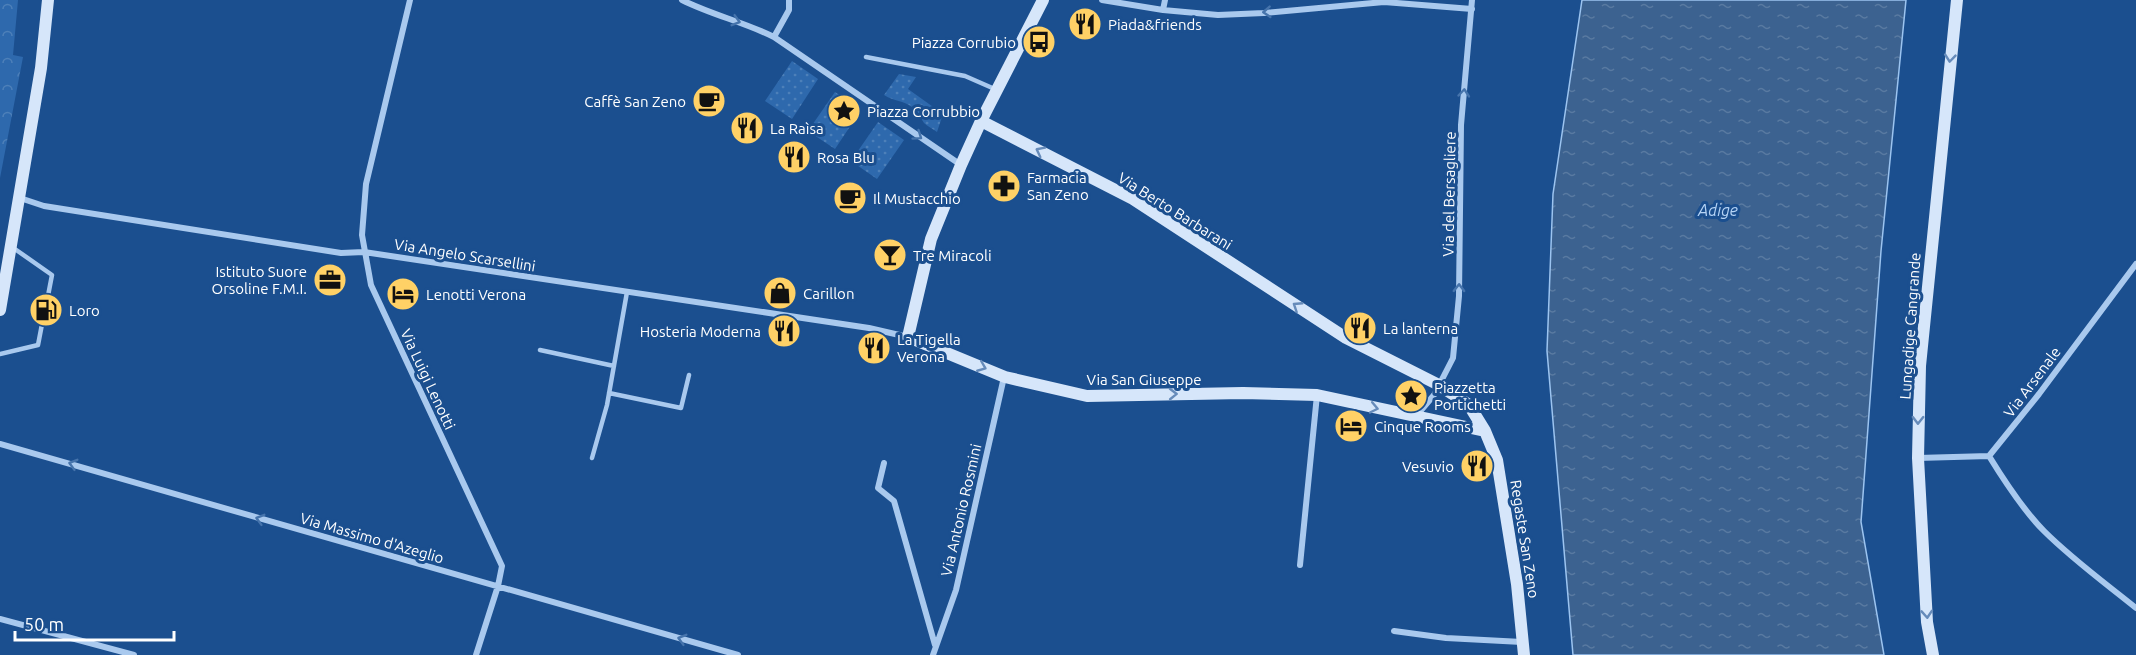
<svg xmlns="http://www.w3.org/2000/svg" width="2136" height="655" viewBox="0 0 2136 655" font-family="Ubuntu,sans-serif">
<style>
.grass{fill:url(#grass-dots)}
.park{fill:url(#park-crowns)}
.water{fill:url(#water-ripples);stroke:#9cc4f0;stroke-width:1.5}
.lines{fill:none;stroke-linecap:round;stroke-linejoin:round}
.lane{stroke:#a9c9ee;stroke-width:4.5}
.street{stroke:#a9c9ee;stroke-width:6}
.secondary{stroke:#d6e6fa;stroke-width:12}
.oneway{stroke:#4674ac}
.oneway2{stroke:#668bba}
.labels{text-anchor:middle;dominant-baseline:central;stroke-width:6;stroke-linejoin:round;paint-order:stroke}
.poi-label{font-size:15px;fill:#fff;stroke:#1b4f8f;text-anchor:start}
.street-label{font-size:15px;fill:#fff;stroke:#1b4f8f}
.water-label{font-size:16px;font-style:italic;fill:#b5d3f5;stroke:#1b4f8f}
</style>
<defs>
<pattern id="grass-dots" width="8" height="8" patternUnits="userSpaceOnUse" patternTransform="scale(1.5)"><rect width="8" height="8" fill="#2e69ad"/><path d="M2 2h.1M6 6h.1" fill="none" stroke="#4d80b9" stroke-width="1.8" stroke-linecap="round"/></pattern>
<pattern id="park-crowns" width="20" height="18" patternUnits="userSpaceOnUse" patternTransform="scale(1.5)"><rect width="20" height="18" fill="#2e69ad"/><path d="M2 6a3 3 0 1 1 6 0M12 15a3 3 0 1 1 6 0" fill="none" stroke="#4d80b9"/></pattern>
<pattern id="water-ripples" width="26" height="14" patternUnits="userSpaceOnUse" patternTransform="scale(1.5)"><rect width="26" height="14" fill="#3c6290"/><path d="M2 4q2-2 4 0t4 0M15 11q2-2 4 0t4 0" fill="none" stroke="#597aa1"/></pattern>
</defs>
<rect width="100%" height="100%" fill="#1b4f8f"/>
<path class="grass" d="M 792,61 L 818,79 L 792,119 L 765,101 Z
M 899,74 L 916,77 L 908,89 L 943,114 L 937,132 C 933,129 927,126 924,123 C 920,117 919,111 912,107 C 903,100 895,102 884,95 Z
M 835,92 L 861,110 L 835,149 L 808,131 Z
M 878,122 L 904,140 L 877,179 L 851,161 Z"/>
<path class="park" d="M 0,0 L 18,0 L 13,55 L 23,57 L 0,178 Z"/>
<path class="water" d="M 1582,0 L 1906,0 L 1881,251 L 1861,522 L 1884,655 L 1573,655 L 1547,351 L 1553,194 Z"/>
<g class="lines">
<path class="lane" d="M 866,57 L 965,76 L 997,90
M 12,247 L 52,275 L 47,301
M 540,350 L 614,366
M 0,354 L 38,345 L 43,319
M 609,393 L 681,408 L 689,375
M 592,458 L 607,405 L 627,292"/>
<path class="street" d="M 410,0 L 366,184 L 362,235 L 371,285 L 502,566 L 498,586 L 476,655
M 682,0 C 712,15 744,22 774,37 L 961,165
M 1102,0 L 1163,10 L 1218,15 L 1264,13 L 1384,2 L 1472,9
M 1163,10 L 1165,0
M 774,37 L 789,10 L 789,0
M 20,198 L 44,206 L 341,253 L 364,252 L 869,328 L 908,337
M 1417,415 L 1434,395 L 1453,358 L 1459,296 L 1461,125 L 1472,0
M 0,444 L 738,655
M 1989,456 L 2039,394 L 2136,264
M 1989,456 C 2005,482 2023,510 2044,531 C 2072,559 2105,583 2136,608
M 1918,458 L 1989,456
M 884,463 L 878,488 L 894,501 L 935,645
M 1300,565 L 1317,395
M 0,619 L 134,655
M 1394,631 L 1446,638 L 1522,642
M 933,655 L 956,590 L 1004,377"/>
<path class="secondary" d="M 1043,0 L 981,121 L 961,165 L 931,239 L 908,337 L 1005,377 L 1087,396 L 1243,393 L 1317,395 L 1485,431
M 981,121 L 1133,199 L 1346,338 L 1439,385 L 1469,405 L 1485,431 L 1497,460 L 1517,584 L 1524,655
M 0,310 L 41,68 L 48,0
M 1933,655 L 1927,622 L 1918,458 L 1920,366 L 1957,0"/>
</g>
<defs><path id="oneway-chevron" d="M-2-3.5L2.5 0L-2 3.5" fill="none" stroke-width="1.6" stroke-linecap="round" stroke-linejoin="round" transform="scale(1.5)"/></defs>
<g class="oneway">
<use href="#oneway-chevron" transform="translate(1267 12) rotate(176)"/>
<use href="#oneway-chevron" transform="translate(736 21) rotate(16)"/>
<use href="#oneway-chevron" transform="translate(1464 93) rotate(-85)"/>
<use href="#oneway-chevron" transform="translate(918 136) rotate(35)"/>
<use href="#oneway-chevron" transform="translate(1459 288) rotate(-89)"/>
<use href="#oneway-chevron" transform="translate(73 464) rotate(-164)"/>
<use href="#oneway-chevron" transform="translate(260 519) rotate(-164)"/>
<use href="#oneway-chevron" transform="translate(682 639) rotate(-164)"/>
</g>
<g class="oneway2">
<use href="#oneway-chevron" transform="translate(1950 58) rotate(96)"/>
<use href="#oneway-chevron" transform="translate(1040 151) rotate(-153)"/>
<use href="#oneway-chevron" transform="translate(1297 306) rotate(-147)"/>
<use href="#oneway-chevron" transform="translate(982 367) rotate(22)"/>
<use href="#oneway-chevron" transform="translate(1173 394) rotate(-1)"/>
<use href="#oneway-chevron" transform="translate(1374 408) rotate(12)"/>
<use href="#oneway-chevron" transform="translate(1918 420) rotate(91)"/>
<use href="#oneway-chevron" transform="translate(1927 614) rotate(86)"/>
</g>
<defs>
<symbol id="restaurant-disc" viewBox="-11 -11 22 22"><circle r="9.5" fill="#ffd166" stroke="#1b4f8f"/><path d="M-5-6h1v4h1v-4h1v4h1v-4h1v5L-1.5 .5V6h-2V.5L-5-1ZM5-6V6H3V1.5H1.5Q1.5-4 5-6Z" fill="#111"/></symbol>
<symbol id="bus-disc" viewBox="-11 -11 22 22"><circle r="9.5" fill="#ffd166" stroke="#1b4f8f"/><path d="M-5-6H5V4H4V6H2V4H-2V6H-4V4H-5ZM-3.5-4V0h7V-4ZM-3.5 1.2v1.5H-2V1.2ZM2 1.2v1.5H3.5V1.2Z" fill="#111"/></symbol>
<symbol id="cafe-disc" viewBox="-11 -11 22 22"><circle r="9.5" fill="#ffd166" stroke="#1b4f8f"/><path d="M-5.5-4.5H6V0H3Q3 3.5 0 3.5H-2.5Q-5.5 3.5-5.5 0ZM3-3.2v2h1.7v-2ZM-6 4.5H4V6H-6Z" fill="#111"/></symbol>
<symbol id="sight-disc" viewBox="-11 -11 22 22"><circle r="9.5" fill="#ffd166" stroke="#1b4f8f"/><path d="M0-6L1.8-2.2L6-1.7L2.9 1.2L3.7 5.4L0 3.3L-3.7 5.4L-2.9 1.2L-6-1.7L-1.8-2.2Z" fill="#111"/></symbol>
<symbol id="pharmacy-disc" viewBox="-11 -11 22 22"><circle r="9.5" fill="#ffd166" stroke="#1b4f8f"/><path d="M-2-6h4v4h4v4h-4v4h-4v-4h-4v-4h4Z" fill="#111"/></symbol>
<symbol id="bar-disc" viewBox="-11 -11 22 22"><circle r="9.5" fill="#ffd166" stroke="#1b4f8f"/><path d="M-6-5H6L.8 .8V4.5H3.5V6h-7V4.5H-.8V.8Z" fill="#111"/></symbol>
<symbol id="office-disc" viewBox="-11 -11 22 22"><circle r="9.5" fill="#ffd166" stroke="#1b4f8f"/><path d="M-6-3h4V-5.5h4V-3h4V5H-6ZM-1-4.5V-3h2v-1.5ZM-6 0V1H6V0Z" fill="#111"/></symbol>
<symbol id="shop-disc" viewBox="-11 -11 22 22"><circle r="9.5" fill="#ffd166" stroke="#1b4f8f"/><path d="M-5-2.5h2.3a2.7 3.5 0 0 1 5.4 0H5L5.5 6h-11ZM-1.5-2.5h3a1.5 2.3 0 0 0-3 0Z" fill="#111"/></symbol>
<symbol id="hotel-disc" viewBox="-11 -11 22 22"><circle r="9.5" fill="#ffd166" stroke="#1b4f8f"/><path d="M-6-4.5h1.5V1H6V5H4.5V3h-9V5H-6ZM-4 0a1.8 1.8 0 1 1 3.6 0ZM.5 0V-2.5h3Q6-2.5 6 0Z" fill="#111"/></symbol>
<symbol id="fuel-disc" viewBox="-11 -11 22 22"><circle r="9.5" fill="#ffd166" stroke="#1b4f8f"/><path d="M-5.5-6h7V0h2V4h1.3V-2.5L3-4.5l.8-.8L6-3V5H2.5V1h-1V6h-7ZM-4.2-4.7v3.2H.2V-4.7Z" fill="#111"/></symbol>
</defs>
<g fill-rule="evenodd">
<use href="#restaurant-disc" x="1066" y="5" width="38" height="38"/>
<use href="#bus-disc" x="1020" y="23" width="38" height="38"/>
<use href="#cafe-disc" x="690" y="82" width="38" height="38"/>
<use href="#sight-disc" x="825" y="92" width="38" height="38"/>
<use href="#restaurant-disc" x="728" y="109" width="38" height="38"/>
<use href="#restaurant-disc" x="775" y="138" width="38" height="38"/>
<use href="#pharmacy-disc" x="985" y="167" width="38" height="38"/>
<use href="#cafe-disc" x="831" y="179" width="38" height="38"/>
<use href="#bar-disc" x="871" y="236" width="38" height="38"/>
<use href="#office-disc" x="311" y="261" width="38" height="38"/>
<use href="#shop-disc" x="761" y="274" width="38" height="38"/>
<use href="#hotel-disc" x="384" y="275" width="38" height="38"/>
<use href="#fuel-disc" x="27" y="291" width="38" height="38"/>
<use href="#restaurant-disc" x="1341" y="309" width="38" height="38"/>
<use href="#restaurant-disc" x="765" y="312" width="38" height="38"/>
<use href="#restaurant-disc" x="855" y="329" width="38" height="38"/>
<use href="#sight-disc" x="1392" y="377" width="38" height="38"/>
<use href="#hotel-disc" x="1332" y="407" width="38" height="38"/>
<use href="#restaurant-disc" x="1458" y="447" width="38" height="38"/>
</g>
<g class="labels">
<g class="poi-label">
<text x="1108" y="24">Piada&amp;friends</text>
<text x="1016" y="42" text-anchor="end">Piazza Corrubio</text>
<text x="686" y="101" text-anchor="end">Caffè San Zeno</text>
<text x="867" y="111">Piazza Corrubbio</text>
<text x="770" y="128">La Raìsa</text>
<text x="817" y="157">Rosa Blu</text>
<text x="1027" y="177">Farmacia<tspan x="1027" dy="17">San Zeno</tspan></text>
<text x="873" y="198">Il Mustacchio</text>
<text x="913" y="255">Tre Miracoli</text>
<text x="307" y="271" text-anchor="end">Istituto Suore<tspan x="307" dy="17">Orsoline F.M.I.</tspan></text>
<text x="803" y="293">Carillon</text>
<text x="426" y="294">Lenotti Verona</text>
<text x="69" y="310">Loro</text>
<text x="1383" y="328">La lanterna</text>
<text x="761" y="331" text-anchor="end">Hosteria Moderna</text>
<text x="897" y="339">La Tigella<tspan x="897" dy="17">Verona</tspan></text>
<text x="1434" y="387">Piazzetta<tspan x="1434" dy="17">Portichetti</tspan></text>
<text x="1374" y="426">Cinque Rooms</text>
<text x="1454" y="466" text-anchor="end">Vesuvio</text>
</g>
<g class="street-label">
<text transform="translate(1449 194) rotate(-89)">Via del Bersagliere</text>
<text transform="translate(1175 211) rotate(32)">Via Berto Barbarani</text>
<text transform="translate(465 255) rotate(9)">Via Angelo Scarsellini</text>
<text transform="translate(1910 326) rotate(-86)">Lungadige Cangrande</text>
<text transform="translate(428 379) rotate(65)">Via Luigi Lenotti</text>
<text x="1144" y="379">Via San Giuseppe</text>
<text transform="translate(2032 382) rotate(-53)">Via Arsenale</text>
<text transform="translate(961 510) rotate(-77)">Via Antonio Rosmini</text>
<text transform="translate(372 538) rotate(16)">Via Massimo d'Azeglio</text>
<text transform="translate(1525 539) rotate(81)">Regaste San Zeno</text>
</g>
<g class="water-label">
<text x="1718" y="210">Adige</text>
</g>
</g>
<path d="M15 631v9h159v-9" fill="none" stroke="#ffffff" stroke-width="3"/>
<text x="24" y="631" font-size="18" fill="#ffffff" stroke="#1b4f8f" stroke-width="4.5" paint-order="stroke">50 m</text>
</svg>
